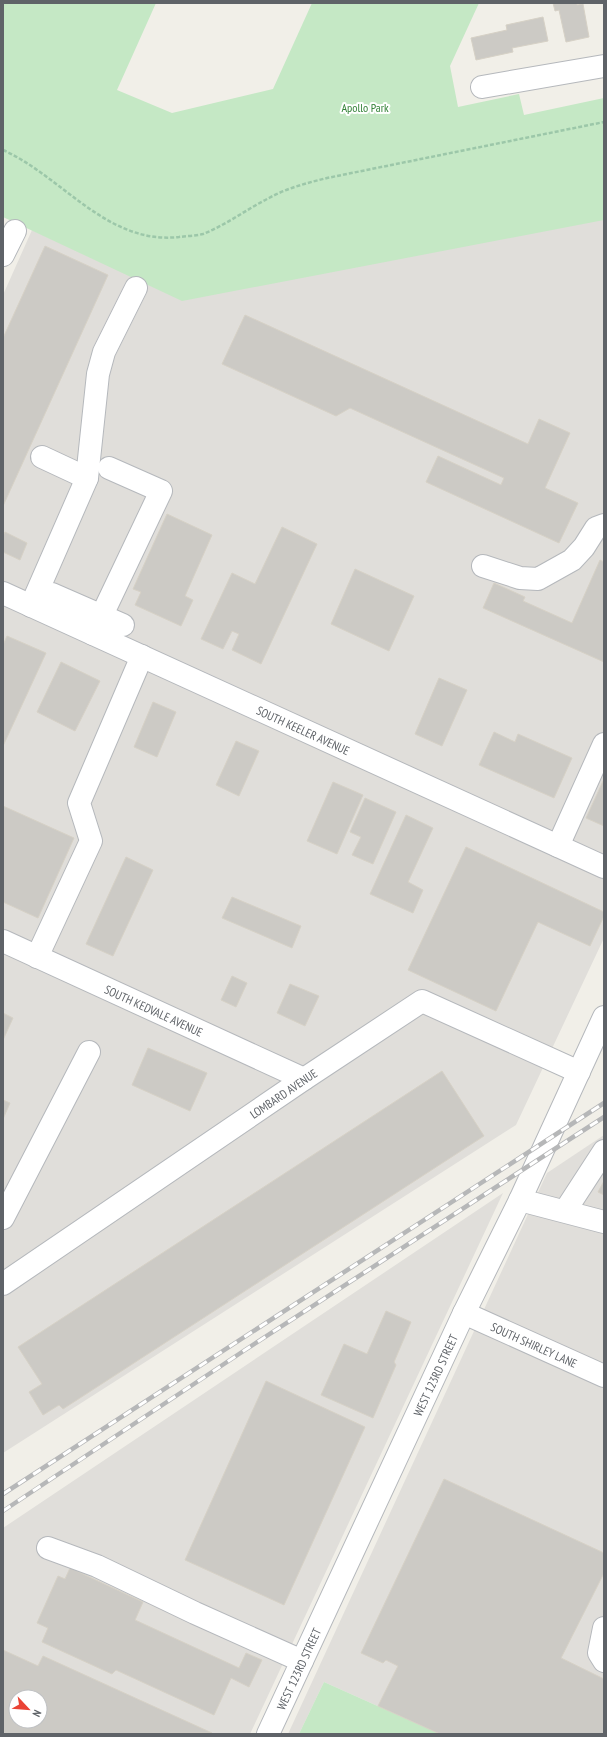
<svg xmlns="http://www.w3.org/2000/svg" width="607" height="1737" viewBox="0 0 607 1737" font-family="'PT Sans Narrow',sans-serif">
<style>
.industrial{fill:#e0deda;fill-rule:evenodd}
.green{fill:#c5e8c5}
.building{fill:#cccac5;stroke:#d6d1c6;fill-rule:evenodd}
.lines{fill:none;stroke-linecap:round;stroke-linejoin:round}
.minor-casing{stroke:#b5b8bc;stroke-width:24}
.path{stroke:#9cc7a9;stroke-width:2.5;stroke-dasharray:4 2;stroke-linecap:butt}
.minor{stroke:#fff;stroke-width:22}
.rail-casing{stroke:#b6b7b8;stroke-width:4.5}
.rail{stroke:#fff;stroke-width:3;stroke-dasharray:9;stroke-linecap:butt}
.labels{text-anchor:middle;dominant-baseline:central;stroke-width:4;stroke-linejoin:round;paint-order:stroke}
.park-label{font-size:12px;fill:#348238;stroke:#fff}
.street-label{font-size:12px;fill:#5f6368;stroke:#fff}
</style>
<rect width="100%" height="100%" fill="#f1efe8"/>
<path class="industrial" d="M 604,147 L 604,938 L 516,1125 L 3,1453 L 3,295 L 32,230 L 109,266 Z
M 604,1135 L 604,1734 L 440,1734 L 324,1682 L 299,1734 L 288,1734 L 547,1173 Z
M 503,1193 L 250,1734 L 3,1734 L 3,1528 ZM 16,1697 L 40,1697 L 40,1721 L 16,1721 Z"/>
<path class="green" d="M 3,3 L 156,3 L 117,90 L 172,113 L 273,89 L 312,3 L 479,3 L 450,66 L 458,107 L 519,94 L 524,115 L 604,98 L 604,220 L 182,301 L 3,217 Z
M 324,1682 L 440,1734 L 299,1734 Z"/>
<path class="building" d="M 553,3 L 577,3 L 577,5 L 583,4 L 589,37 L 566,42 L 559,10 L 555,11 Z
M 543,17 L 548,41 L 512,48 L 513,52 L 476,60 L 471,38 L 507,30 L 506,25 Z
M 45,246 L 108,275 L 3,506 L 3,338 Z
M 245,315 L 528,444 L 539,419 L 570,433 L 545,488 L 578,503 L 559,543 L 426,482 L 438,456 L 501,485 L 504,478 L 350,408 L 336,416 L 222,364 Z
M 167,514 L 212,535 L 185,596 L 193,600 L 181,626 L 135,605 L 141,592 L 133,589 Z
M 282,527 L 317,544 L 261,664 L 232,650 L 239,634 L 232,631 L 223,649 L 201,639 L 232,573 L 255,584 Z
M 5,532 L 27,543 L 20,560 L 3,552 L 3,536 Z
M 600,560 L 604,562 L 604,662 L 483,608 L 494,583 L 525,597 L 523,601 L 572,623 Z
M 355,569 L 414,596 L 389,651 L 331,624 Z
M 7,636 L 46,653 L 3,746 L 3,645 Z
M 61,662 L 100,681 L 75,731 L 37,712 Z
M 439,678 L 467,690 L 442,746 L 415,734 Z
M 153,702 L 176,712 L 157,757 L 134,747 Z
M 494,732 L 515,742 L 518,734 L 572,758 L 554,798 L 479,765 Z
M 236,741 L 259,751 L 239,796 L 216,785 Z
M 604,779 L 604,826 L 586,818 Z
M 333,782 L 363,795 L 337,854 L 307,841 Z
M 365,798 L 396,812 L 373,864 L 352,855 L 361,837 L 350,832 Z
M 3,806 L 74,838 L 38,918 L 3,902 Z
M 406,815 L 433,828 L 408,882 L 423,890 L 413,913 L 370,894 Z
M 466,847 L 604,912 L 604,916 L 590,946 L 538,922 L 496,1011 L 408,970 Z
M 126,857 L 153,870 L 113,956 L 86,944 Z
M 232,897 L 301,926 L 292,948 L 222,918 Z
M 232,976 L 247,983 L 236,1007 L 221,1000 Z
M 290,984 L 319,996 L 305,1026 L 277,1013 Z
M 3,1013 L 13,1018 L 3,1040 Z
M 148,1048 L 207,1073 L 190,1111 L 132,1085 Z
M 442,1071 L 484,1136 L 63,1409 L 59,1405 L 43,1415 L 29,1392 L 42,1384 L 18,1347 Z
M 3,1100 L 10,1103 L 3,1119 Z
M 604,1181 L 604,1195 L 598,1192 Z
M 386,1311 L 411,1322 L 394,1362 L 396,1365 L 373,1418 L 321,1395 L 344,1344 L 367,1354 Z
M 266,1381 L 365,1427 L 284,1605 L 185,1560 Z
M 444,1479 L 604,1553 L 604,1573 L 561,1658 L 604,1679 L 604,1734 L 440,1734 L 378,1706 L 398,1666 L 386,1660 L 383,1663 L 361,1653 Z
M 70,1568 L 143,1602 L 135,1620 L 239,1668 L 246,1653 L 262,1660 L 249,1687 L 231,1678 L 214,1715 L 116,1670 L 112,1674 L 42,1642 L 48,1628 L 37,1623 L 58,1576 L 65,1579 Z
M 3,1650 L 38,1666 L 43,1656 L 212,1733 L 3,1734 ZM 16,1697 L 40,1697 L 40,1721 L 16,1721 Z"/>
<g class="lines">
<defs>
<g id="minor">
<path d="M 482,87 L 604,66"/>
<path d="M 3,255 L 15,231"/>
<path d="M 42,457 L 87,478"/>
<path d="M 483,566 L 520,578 L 538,579 L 572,560 L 584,547 L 596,528 L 604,525"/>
<path id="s1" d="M 3,593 L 604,867"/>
<path d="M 52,594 L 123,625"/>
<path d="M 31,606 L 87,478 L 98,374 L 104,352 L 136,288"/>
<path d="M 93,634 L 161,491 L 109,468"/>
<path d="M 558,846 L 604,744"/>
<path id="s2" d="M 3,941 L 304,1079"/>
<path d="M 37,957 L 91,841 L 79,803 L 142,656"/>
<path d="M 520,1200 L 604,1222"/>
<path d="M 565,1211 L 604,1151"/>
<path d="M 3,1218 L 89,1052"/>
<path id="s3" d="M 3,1284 L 304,1079 L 422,1001 L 579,1072"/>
<path id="s4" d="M 464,1313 L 604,1376"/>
<path d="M 48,1548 L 97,1566 L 195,1613 L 302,1661"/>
<path d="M 604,1628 L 599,1653 L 604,1661"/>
<path id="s5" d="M 268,1734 L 464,1313 L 520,1200 L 604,1017"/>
</g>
</defs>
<use href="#minor" class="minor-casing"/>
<path class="path" d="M 3,150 C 63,177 107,245 179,237 C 186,236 195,236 203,234 C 226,225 247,209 269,198 C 287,188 307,183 327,178 L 604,122"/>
<use href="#minor" class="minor"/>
<defs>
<path id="rail" d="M 3,1494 L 604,1103
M 3,1511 L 245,1350 L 604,1117"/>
</defs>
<use href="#rail" class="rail-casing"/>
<use href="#rail" class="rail"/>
</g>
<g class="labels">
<g class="park-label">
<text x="365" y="107">Apollo Park</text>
</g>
<g class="street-label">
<text stroke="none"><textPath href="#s1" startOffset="330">SOUTH KEELER AVENUE</textPath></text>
<text stroke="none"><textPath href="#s2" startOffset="166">SOUTH KEDVALE AVENUE</textPath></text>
<text stroke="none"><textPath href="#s3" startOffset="339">LOMBARD AVENUE</textPath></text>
<text stroke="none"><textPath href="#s4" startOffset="77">SOUTH SHIRLEY LANE</textPath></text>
<text stroke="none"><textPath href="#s5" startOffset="396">WEST 123RD STREET</textPath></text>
<text stroke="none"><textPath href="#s5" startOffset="72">WEST 123RD STREET</textPath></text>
</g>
</g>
<rect width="607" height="1737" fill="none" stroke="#5f6368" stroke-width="8"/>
<g transform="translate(28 1709) rotate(116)"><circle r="19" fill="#ffffff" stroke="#bfc1c3"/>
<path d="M0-3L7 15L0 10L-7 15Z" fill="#ea4335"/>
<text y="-6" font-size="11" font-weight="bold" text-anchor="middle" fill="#5f6368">N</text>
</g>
</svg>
